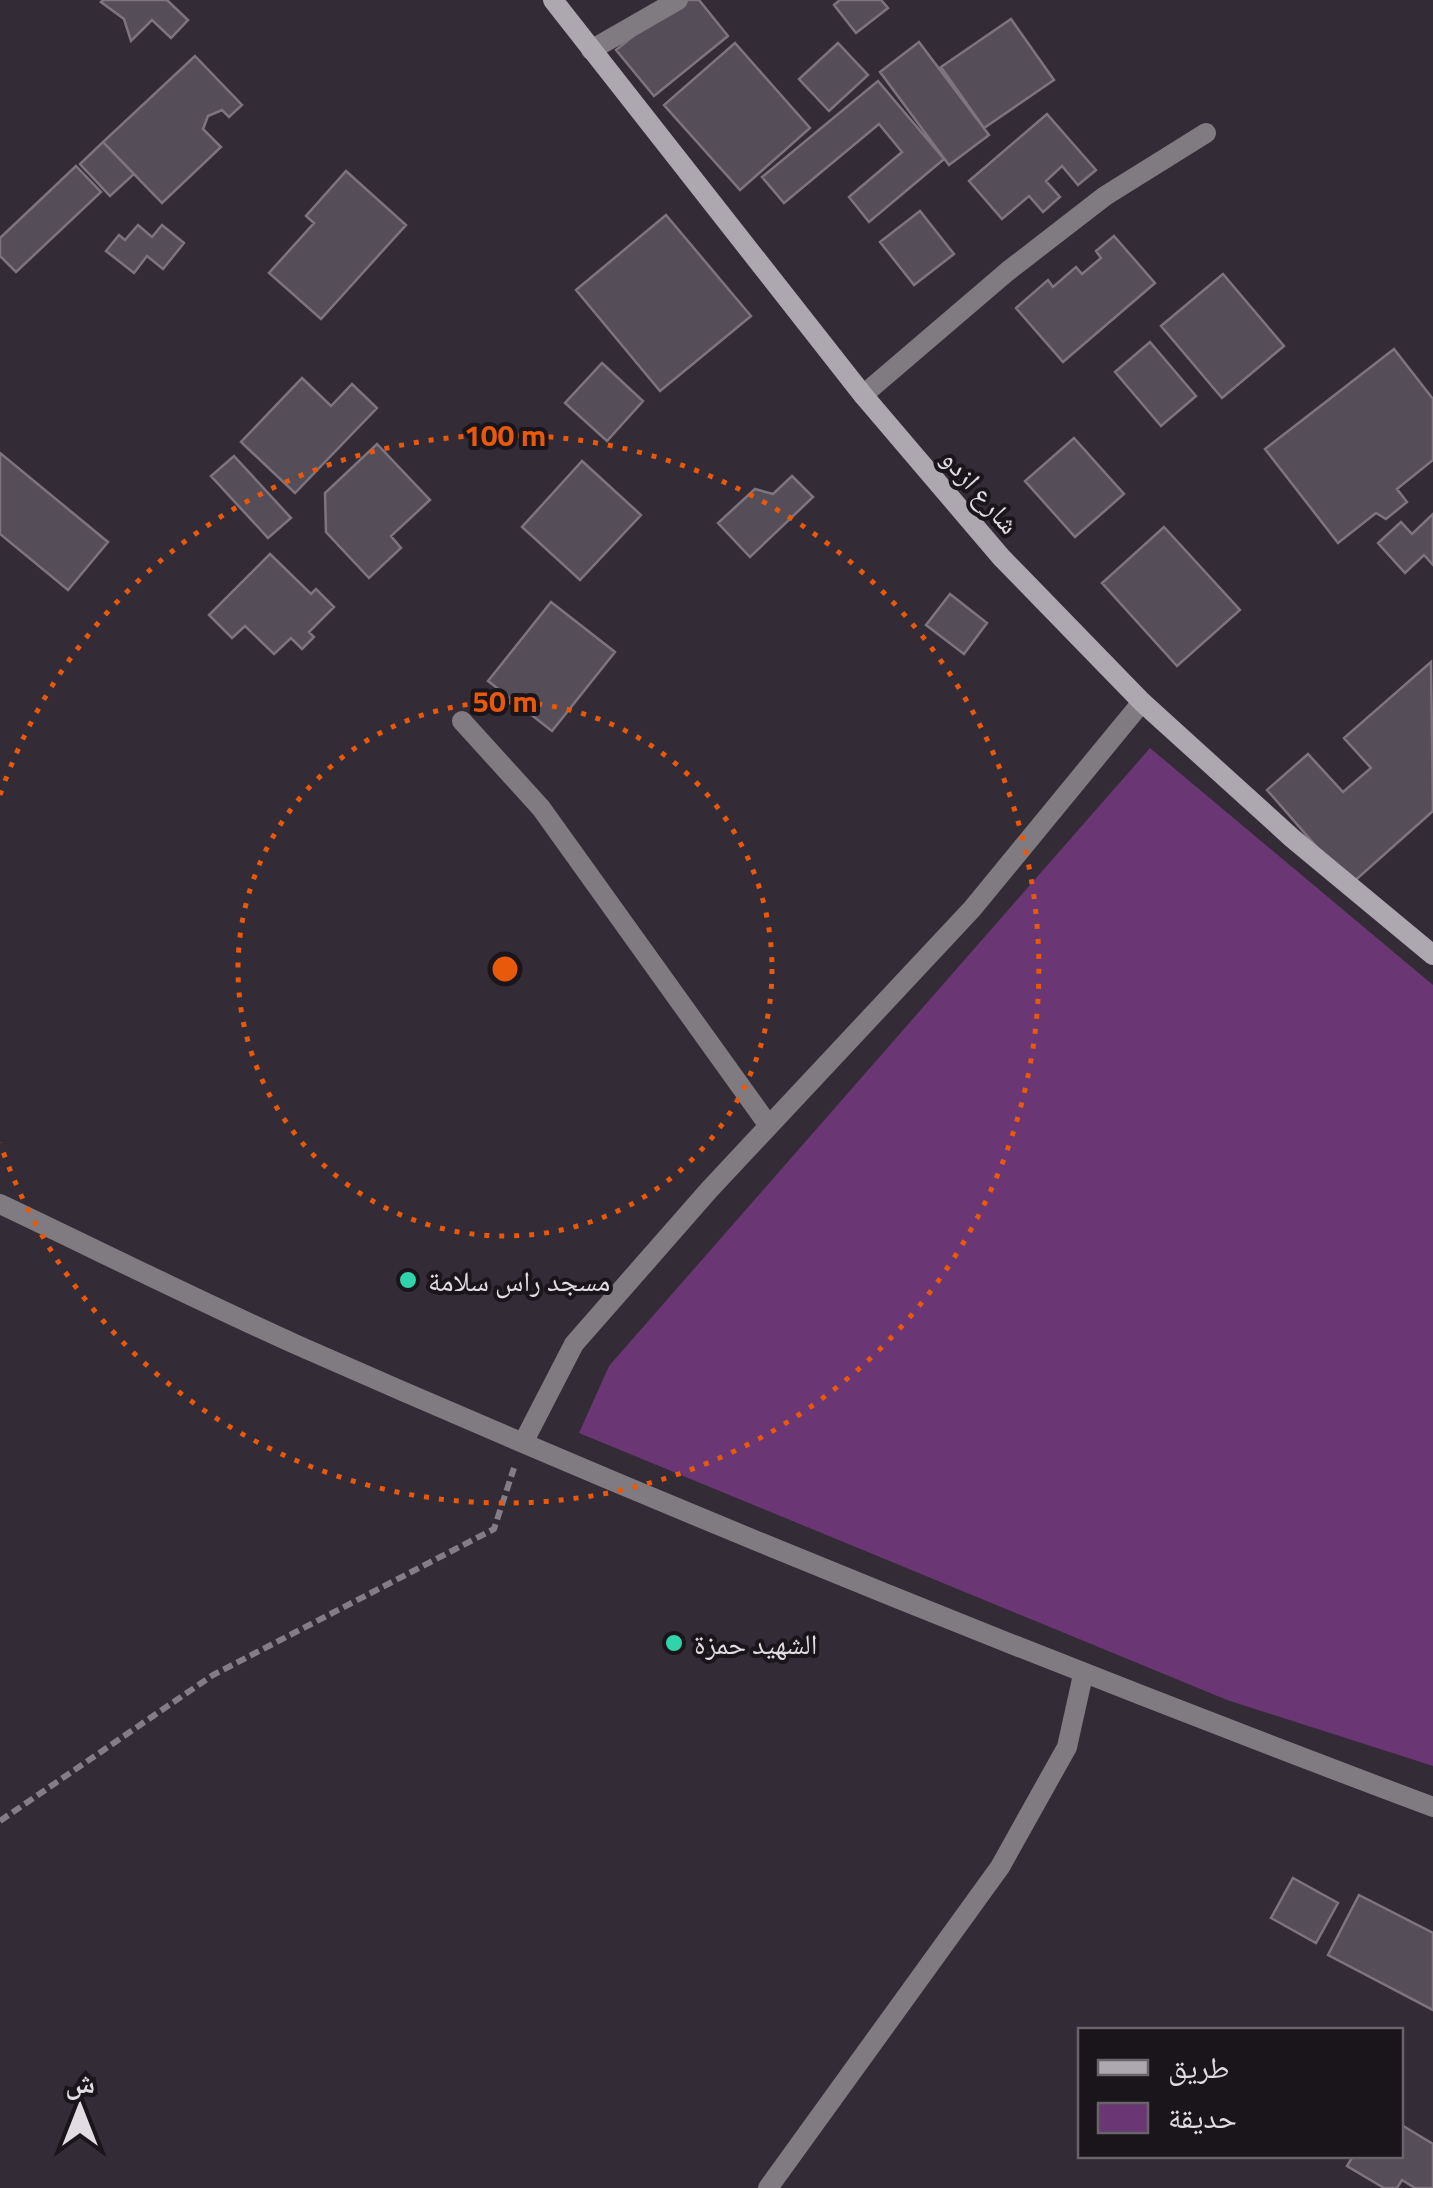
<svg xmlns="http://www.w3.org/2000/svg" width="1433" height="2188" viewBox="0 0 1433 2188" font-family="'Titillium Web','Noto Naskh Arabic',sans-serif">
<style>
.green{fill:#6a3674}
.building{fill:#554d57;stroke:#7e7480;stroke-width:2.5}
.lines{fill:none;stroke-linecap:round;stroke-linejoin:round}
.path{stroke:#847d85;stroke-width:6;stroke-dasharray:10 5;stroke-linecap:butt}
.street{stroke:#807b80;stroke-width:20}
.secondary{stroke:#ada7af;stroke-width:20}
.ring{fill:none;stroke:#e8590c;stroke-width:5;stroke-dasharray:5 10}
.poi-dot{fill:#2fd4aa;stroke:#19151a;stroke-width:4}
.labels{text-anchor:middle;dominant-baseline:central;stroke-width:8;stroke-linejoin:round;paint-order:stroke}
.street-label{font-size:28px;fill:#e1dbe2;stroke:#19151a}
.poi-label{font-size:28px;fill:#e1dbe2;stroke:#19151a;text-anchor:start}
.centre{fill:#e8590c;stroke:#19151a;stroke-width:5}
.ring-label{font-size:30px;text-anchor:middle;font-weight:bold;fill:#e8590c;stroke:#19151a;stroke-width:8;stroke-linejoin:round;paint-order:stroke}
</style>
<rect width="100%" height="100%" fill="#332b35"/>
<path class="green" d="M 1150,748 L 1433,985 L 1433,1766 L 1227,1700 L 579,1433 L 609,1366 Z"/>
<path class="building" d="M 103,0 L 167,0 L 188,20 L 171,38 L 152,20 L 131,41 L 124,19 L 101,2 Z
M 678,0 L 699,0 L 728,36 L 654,96 L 616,50 Z
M 840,0 L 881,0 L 888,8 L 856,33 L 834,5 Z
M 1011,19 L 1054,80 L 984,128 L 941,67 Z
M 919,42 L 989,135 L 949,165 L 880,72 Z
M 735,43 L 810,128 L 740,190 L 664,105 Z
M 838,43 L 868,75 L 829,111 L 799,79 Z
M 195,56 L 242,105 L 229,117 L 222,110 L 208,116 L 203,129 L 221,147 L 162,203 L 103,142 Z
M 878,81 L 944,159 L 869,222 L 849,197 L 902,152 L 879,124 L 784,203 L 762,177 Z
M 1047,114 L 1096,170 L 1078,185 L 1062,166 L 1046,181 L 1060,197 L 1043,212 L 1029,196 L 1002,219 L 969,181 Z
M 103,142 L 134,174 L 110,196 L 80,164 Z
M 76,166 L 101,192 L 16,272 L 0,256 L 0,238 Z
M 346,171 L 406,225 L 321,319 L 269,273 L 314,223 L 306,216 Z
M 920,211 L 954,254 L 914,285 L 880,242 Z
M 666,215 L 751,316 L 660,391 L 576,290 Z
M 138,225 L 152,237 L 162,225 L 184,243 L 163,269 L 147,256 L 134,273 L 106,251 L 119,235 L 125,240 Z
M 1114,236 L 1155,283 L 1063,362 L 1016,308 L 1048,280 L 1053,287 L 1076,267 L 1082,274 L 1101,258 L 1096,251 Z
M 1223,274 L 1284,346 L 1222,398 L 1161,326 Z
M 1150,342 L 1196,396 L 1161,426 L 1115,372 Z
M 1394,349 L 1433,399 L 1433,460 L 1397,489 L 1407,502 L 1386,519 L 1376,513 L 1338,543 L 1265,449 Z
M 602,363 L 643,401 L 607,441 L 565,403 Z
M 302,378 L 331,406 L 352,384 L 377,408 L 295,493 L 241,442 Z
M 1074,438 L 1124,494 L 1075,537 L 1025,481 Z
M 377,444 L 430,500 L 391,536 L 401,548 L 369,578 L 326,532 L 325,493 Z
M 0,453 L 108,542 L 68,590 L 0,534 Z
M 234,456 L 291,518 L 268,538 L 211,476 Z
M 582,461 L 641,515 L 580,580 L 522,527 Z
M 792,476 L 813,497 L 750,557 L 718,523 L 755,489 L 773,494 Z
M 1433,514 L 1433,565 L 1424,555 L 1405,573 L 1378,543 L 1401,522 L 1412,534 Z
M 1164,527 L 1240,610 L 1177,666 L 1102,583 Z
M 270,554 L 311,594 L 316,589 L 334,607 L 309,632 L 314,637 L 302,649 L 291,638 L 274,654 L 245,626 L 232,638 L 209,615 Z
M 950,594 L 987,623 L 964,654 L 926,625 Z
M 551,602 L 615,652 L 552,731 L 488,681 Z
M 1431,662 L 1433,811 L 1350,885 L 1267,790 L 1308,754 L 1343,792 L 1371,768 L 1344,738 Z
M 1293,1878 L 1338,1903 L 1316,1943 L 1271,1918 Z
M 1359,1895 L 1433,1933 L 1433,2010 L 1328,1955 Z
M 1400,2124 L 1433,2144 L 1433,2188 L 1415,2188 L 1402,2180 L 1397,2188 L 1384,2188 L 1347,2166 L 1353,2156 L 1400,2156 Z"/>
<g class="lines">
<path class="path" d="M 0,1821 L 213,1675 L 494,1529 L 514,1468"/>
<path class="street" d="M 591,50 L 678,0
M 863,395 L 1008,271 L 1105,196 L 1206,133
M 462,721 L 541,808 L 769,1126
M 0,1204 C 99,1251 197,1300 297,1345 C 671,1510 1050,1663 1433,1807
M 523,1443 L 574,1344 L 709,1190 L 972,909 L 1142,702
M 768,2188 L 1000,1867 L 1067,1747 L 1083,1675"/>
<path class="secondary" d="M 553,0 L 863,395 L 1001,557 L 1142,702 L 1292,838 L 1433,955"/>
</g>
<g class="ring">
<circle cx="505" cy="969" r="267"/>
<path d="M0 795A534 534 0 1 1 0 1143"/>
</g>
<g class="poi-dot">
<circle cx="408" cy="1280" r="10"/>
<circle cx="674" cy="1643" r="10"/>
</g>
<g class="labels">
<g class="street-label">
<text transform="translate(981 491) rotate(49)">شارع ازدو</text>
</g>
<g class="poi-label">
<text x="428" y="1280">مسجد راس سلامة</text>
<text x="694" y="1643">الشهيد حمزة</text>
</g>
</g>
<circle cx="505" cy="969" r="15" class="centre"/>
<g class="ring-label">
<text x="505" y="446">100 m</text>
<text x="505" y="712">50 m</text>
</g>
<rect x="1078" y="2028" width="325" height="130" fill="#19151a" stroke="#69646a" stroke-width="2.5"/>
<rect x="1098" y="2060" width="50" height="15" fill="#ada7af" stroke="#69646a" stroke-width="2.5"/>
<text x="1168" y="2078" font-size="30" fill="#e1dbe2">طريق</text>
<rect x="1098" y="2103" width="50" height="30" fill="#6a3674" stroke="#69646a" stroke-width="2.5"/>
<text x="1168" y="2128" font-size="30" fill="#e1dbe2">حديقة</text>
<g transform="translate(80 2108)" stroke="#19151a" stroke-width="8" paint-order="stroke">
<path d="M0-8L18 38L0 25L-18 38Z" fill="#e1dbe2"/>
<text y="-15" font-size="28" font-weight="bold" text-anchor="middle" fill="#e1dbe2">ش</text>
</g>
</svg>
